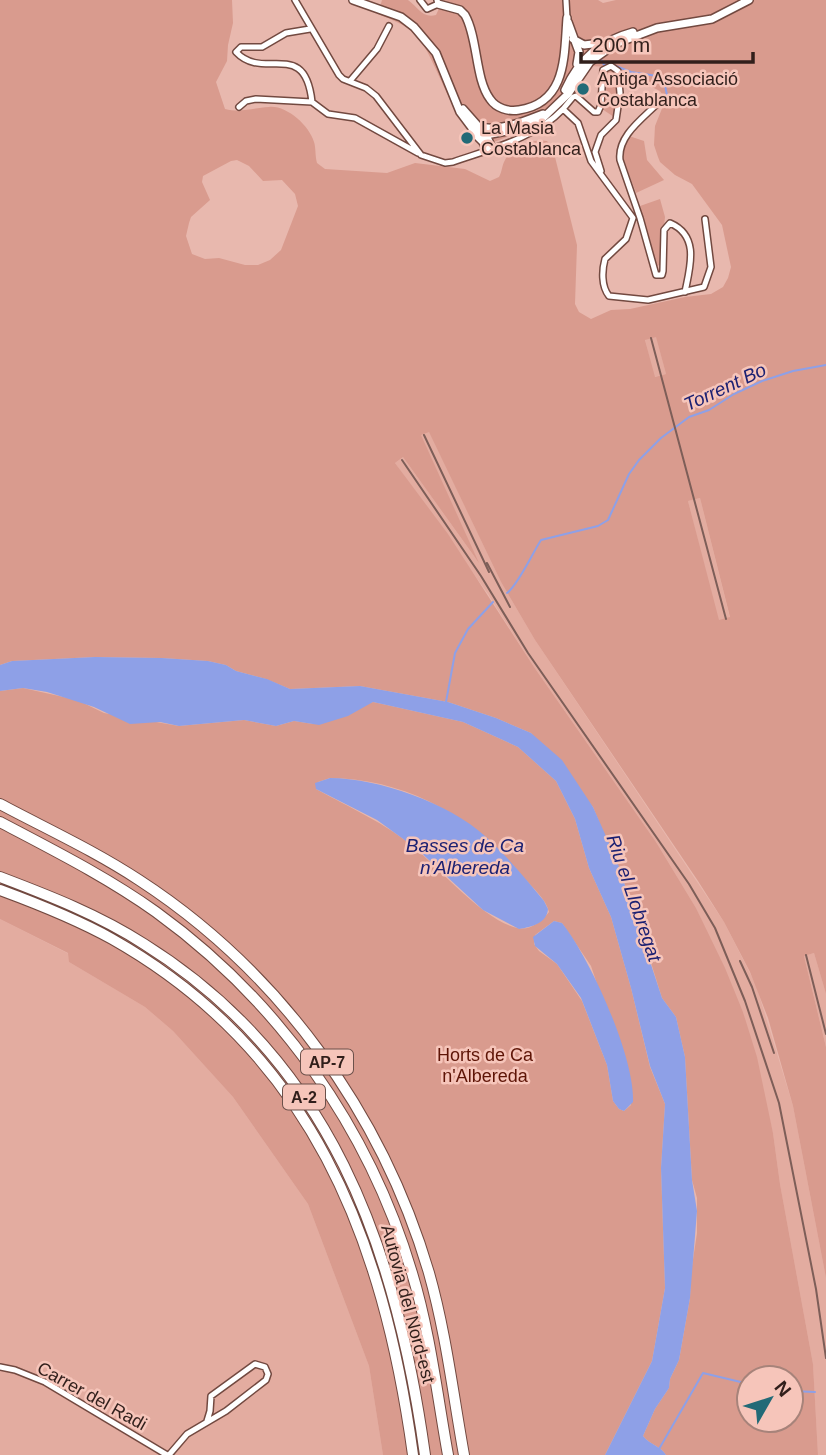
<svg xmlns="http://www.w3.org/2000/svg" width="826" height="1455" viewBox="0 0 826 1455" font-family="Arial,sans-serif">
<style>
.built{fill:#e3aca0}
.green{fill:#d99b8e;fill-rule:evenodd}
.water{fill:#8ea0e7}
.lines{fill:none;stroke-linecap:round;stroke-linejoin:round}
.stream{stroke:#8ea0e7;stroke-width:2}
.minor-casing{stroke:#724940;stroke-width:8}
.secondary-casing{stroke:#724940;stroke-width:10}
.motorway-casing{stroke:#724940;stroke-width:12}
.minor{stroke:#fff;stroke-width:5}
.secondary{stroke:#fff;stroke-width:7}
.motorway{stroke:#fff;stroke-width:10}
.rail{stroke:#7d5e58;stroke-width:2}
.poi-dot{fill:#226a77;stroke:#f6c5ba;stroke-width:2.5}
.labels{text-anchor:middle;dominant-baseline:central;stroke-width:5;stroke-linejoin:round;paint-order:stroke}
.shield{fill:#f6c5ba;stroke:#6c514b;stroke-width:2}
.shield-label{font-size:16px;font-weight:bold;fill:#311f1b}
.poi-label{font-size:18px;fill:#311f1b;stroke:#f6c5ba;text-anchor:start}
.park-label{font-size:18px;fill:#5e1406;stroke:#f6c5ba}
.street-label{font-size:18px;fill:#311f1b;stroke:#f6c5ba}
.water-label{font-size:19px;font-style:italic;fill:#1c2172;stroke:#f6c5ba}
</style>
<rect width="100%" height="100%" fill="#e8b8ae"/>
<path class="built" d="M 656,336 L 666,374 L 654,377 L 645,339 Z
M 429,431 L 501,582 L 535,640 L 724,922 L 756,985 L 793,1106 L 826,1278 L 826,1455 L 818,1455 L 813,1364 L 780,1184 L 773,1133 L 743,1012 L 696,908 L 656,842 L 534,667 L 488,594 L 395,463 L 403,457 L 476,559 L 420,434 Z
M 700,498 L 730,618 L 718,621 L 688,501 Z
M 0,919 L 69,954 L 69,962 L 145,1007 L 173,1031 L 233,1097 L 308,1204 L 369,1366 L 383,1455 L 0,1455 Z
M 814,953 L 826,994 L 826,1047 L 804,956 Z"/>
<path class="green" d="M 0,0 L 232,0 L 233,23 L 228,45 L 227,61 L 216,82 L 225,109 C 241,113 253,108 269,107 C 286,105 309,125 314,142 C 316,148 315,156 317,163 L 325,169 L 387,173 L 415,163 L 465,169 L 490,181 L 499,177 C 502,172 502,165 505,160 C 511,147 534,138 547,141 L 553,149 L 577,245 L 575,304 L 579,312 L 591,319 L 611,310 L 630,309 L 685,297 L 711,294 L 723,287 L 728,278 L 731,267 L 722,225 L 692,184 L 675,175 L 660,162 L 658,157 L 654,145 L 655,126 L 663,106 L 664,97 L 660,91 L 611,67 L 589,66 C 577,79 570,97 559,111 C 549,122 529,128 516,133 C 508,136 498,142 490,142 C 458,144 437,56 416,35 C 405,24 392,20 378,14 L 382,0 L 408,0 C 418,7 423,19 436,15 L 443,0 L 598,0 L 603,3 L 616,0 L 826,0 L 826,994 L 814,953 L 804,956 L 826,1047 L 826,1278 L 793,1106 L 768,1018 L 750,972 L 724,922 L 698,881 L 535,640 L 501,582 L 429,432 L 421,435 L 479,563 L 403,457 L 395,463 L 448,534 L 534,667 L 656,842 L 696,908 L 725,968 L 743,1012 L 757,1057 L 773,1133 L 780,1184 L 813,1364 L 818,1455 L 666,1455 C 661,1446 650,1445 643,1436 L 655,1409 L 669,1388 L 670,1379 L 679,1360 L 690,1298 L 691,1273 L 697,1233 L 697,1198 L 692,1180 L 685,1057 L 676,1017 L 662,998 L 632,902 L 593,807 L 531,733 L 496,718 L 448,702 L 360,686 L 290,689 L 266,679 L 236,671 L 226,665 L 208,661 L 162,658 L 95,657 L 12,661 L 0,665 ZM 237,160 L 249,166 L 263,181 L 282,180 L 295,194 L 298,206 L 281,250 L 270,260 L 258,265 L 245,265 L 219,258 L 205,259 L 192,254 L 186,236 L 189,223 L 191,217 L 210,200 L 202,182 L 203,176 L 231,161 ZM 656,337 L 666,374 L 655,377 L 645,340 ZM 700,498 L 730,617 L 719,620 L 688,501 ZM 749,1378 L 791,1378 L 791,1420 L 749,1420 Z
M 607,70 L 616,70 L 619,99 L 614,117 L 602,109 L 605,73 Z
M 629,136 L 644,141 L 647,160 L 664,180 L 636,193 L 622,155 Z
M 660,199 L 665,217 L 660,265 L 656,266 L 640,206 Z
M 23,688 L 77,700 L 104,713 L 179,726 L 244,720 L 276,726 L 294,721 L 313,724 L 373,702 L 463,722 L 518,747 L 556,781 L 575,819 L 589,868 L 611,917 L 631,988 L 650,1067 L 665,1104 L 661,1168 L 665,1288 L 652,1361 L 605,1455 L 383,1455 L 369,1366 L 308,1204 L 233,1097 L 173,1031 L 145,1007 L 69,962 L 68,953 L 0,919 L 0,691 ZM 330,778 C 408,779 475,818 524,878 C 533,888 546,899 549,912 C 541,922 530,931 517,928 C 485,921 442,871 416,849 C 386,823 350,808 316,789 L 318,782 ZM 554,921 L 562,923 L 591,966 L 631,1085 L 631,1105 L 624,1111 L 619,1109 L 613,1101 L 607,1065 L 582,1001 L 557,964 L 539,951 L 534,944 L 535,935 Z"/>
<path class="water" d="M 95,657 L 162,658 L 208,661 L 226,665 L 236,671 L 267,679 L 290,689 L 360,686 L 448,702 L 496,718 L 531,733 L 562,760 L 593,807 L 617,861 L 662,998 L 676,1017 L 685,1057 L 692,1180 L 697,1211 L 690,1298 L 679,1360 L 670,1379 L 669,1388 L 655,1409 L 643,1436 C 650,1445 661,1446 666,1455 L 605,1455 L 652,1361 L 665,1288 L 661,1168 L 665,1104 L 650,1066 L 631,988 L 611,917 L 589,868 L 575,819 L 556,781 L 518,747 L 463,722 L 373,702 L 348,716 L 319,725 L 294,721 L 276,726 L 244,720 L 179,726 L 160,722 L 130,724 L 94,707 L 47,692 L 23,688 L 0,691 L 0,665 L 12,661 Z
M 330,778 C 378,778 449,803 485,836 C 507,856 526,879 544,901 L 548,909 C 547,923 532,927 519,929 L 483,910 L 417,849 L 377,820 L 316,789 L 315,783 Z
M 554,921 L 562,923 C 590,958 635,1057 633,1102 L 624,1111 L 619,1109 L 613,1101 L 607,1065 L 581,998 L 557,964 L 535,946 L 533,937 Z"/>
<g class="lines">
<path class="stream" d="M 601,59 L 604,65 L 611,64 L 631,72 L 657,76 L 664,81 L 667,95 L 672,96
M 507,593 C 518,585 532,554 541,540 L 598,526 L 608,520 L 629,474 L 639,460 L 661,438 L 689,417 L 709,410 L 734,394 L 762,381 L 793,371 L 826,365
M 446,702 L 455,653 L 468,629 L 493,602
M 791,1391 L 815,1392
M 659,1449 L 703,1373 L 749,1384"/>
<defs>
<path id="minor" d="M 295,0 L 339,75 L 343,79 L 366,88 L 376,96 L 421,155 L 445,163 L 453,162 C 490,149 536,138 563,109 L 578,123 L 591,161 L 633,218 L 626,239 L 605,259 C 602,270 601,286 609,296 L 648,300 L 704,287 L 711,267 L 705,219
M 420,0 L 427,9 L 438,4 L 437,0
M 566,0 L 567,18
M 310,29 L 286,33 L 262,47 L 241,47 L 236,52 C 264,82 305,37 312,102
M 350,81 L 377,49 L 389,26
M 660,101 C 645,117 617,135 620,160 L 640,218 L 656,275 L 662,275 L 663,271 L 664,230 L 670,223 C 700,236 690,267 685,292
M 239,107 L 246,101 L 256,99 L 312,102 L 328,114 L 355,118 L 418,153
M 563,109 L 573,97 L 576,96 L 594,112 L 598,112 L 601,105 L 603,70 L 611,66 L 618,71 L 620,93 L 616,120 L 601,135 L 595,152 L 601,171
M 0,1367 L 15,1370 L 45,1382 L 167,1455
M 169,1455 L 187,1434 L 226,1411 L 266,1380 L 268,1374 L 265,1367 L 255,1364 L 211,1396 L 210,1411 L 207,1421"/>
<path id="secondary" d="M 353,0 L 401,17 L 414,27 L 436,53 L 460,112 L 472,128 L 486,135 L 517,129 L 543,118 L 568,94 L 590,62 L 615,44 L 657,28 L 712,19 L 749,0
M 438,4 L 460,10 L 465,15 C 478,38 475,79 490,99 C 496,108 508,112 519,110 C 567,103 564,56 567,18
M 568,22 L 579,52 L 577,64
M 573,39 L 584,45 L 601,43
M 565,90 C 579,59 600,41 633,32
M 463,109 L 486,135 L 492,148
M 480,127 C 500,132 525,121 543,114
M 472,131 L 483,142 L 486,150"/>
<path id="motorway" d="M 0,804 C 47,829 95,851 139,880 C 279,971 382,1113 429,1273 C 446,1333 453,1394 464,1455
M 0,822 C 53,850 107,877 156,912 C 279,1001 369,1128 412,1273 C 430,1332 437,1394 448,1455
M 0,877 C 50,896 99,915 144,944 C 331,1061 396,1247 425,1455
M 0,890 C 38,904 76,919 112,939 C 312,1052 383,1238 413,1455"/>
</defs>
<use href="#minor" class="minor-casing"/>
<use href="#secondary" class="secondary-casing"/>
<use href="#motorway" class="motorway-casing"/>
<use href="#minor" class="minor"/>
<use href="#secondary" class="secondary"/>
<use href="#motorway" class="motorway"/>
<path class="rail" d="M 651,338 L 726,619
M 424,435 L 489,572
M 402,460 L 481,576 L 528,653 L 689,884 L 715,928 L 745,1001 L 779,1103 L 816,1289 L 826,1358
M 487,563 L 510,607
M 806,955 L 826,1034
M 740,961 L 752,987 L 774,1053"/>
</g>
<g class="poi-dot">
<circle cx="583" cy="89" r="7"/>
<circle cx="467" cy="138" r="7"/>
</g>
<g class="labels">
<g class="shield">
<rect x="301" y="1049.5" width="52" height="25" rx="5"/>
<rect x="283" y="1084.5" width="42" height="25" rx="5"/>
</g>
<g class="shield-label">
<text x="327" y="1062">AP-7</text>
<text x="304" y="1097">A-2</text>
</g>
<g class="poi-label">
<text x="597" y="79">Antiga Associació<tspan x="597" dy="21">Costablanca</tspan></text>
<text x="481" y="128">La Masia<tspan x="481" dy="21">Costablanca</tspan></text>
</g>
<g class="park-label">
<text x="485" y="1055">Horts de Ca<tspan x="485" dy="21">n'Albereda</tspan></text>
</g>
<g class="street-label">
<text transform="translate(408 1304) rotate(75)">Autovia del Nord-est</text>
<text transform="translate(92 1396) rotate(29)">Carrer del Radi</text>
</g>
<g class="water-label">
<text transform="translate(725 387) rotate(-25)">Torrent Bo</text>
<text x="465" y="845">Basses de Ca<tspan x="465" dy="22">n'Albereda</tspan></text>
<text transform="translate(634 898) rotate(71)">Riu el Llobregat</text>
</g>
</g>
<g transform="translate(770 1399) rotate(51)"><circle r="33" fill="#f6c5ba" stroke="#a7837a" stroke-width="2"/>
<path d="M0-5L12 26L0 18L-12 26Z" fill="#226a77"/>
<text y="-10" font-size="19" font-weight="bold" text-anchor="middle" fill="#311f1b">N</text>
</g>
<path d="M581 52v10h172v-10" fill="none" stroke="#311f1b" stroke-width="3.5"/>
<text x="592" y="52" font-size="21" fill="#311f1b" stroke="#f6c5ba" stroke-width="5" paint-order="stroke">200 m</text>
</svg>
